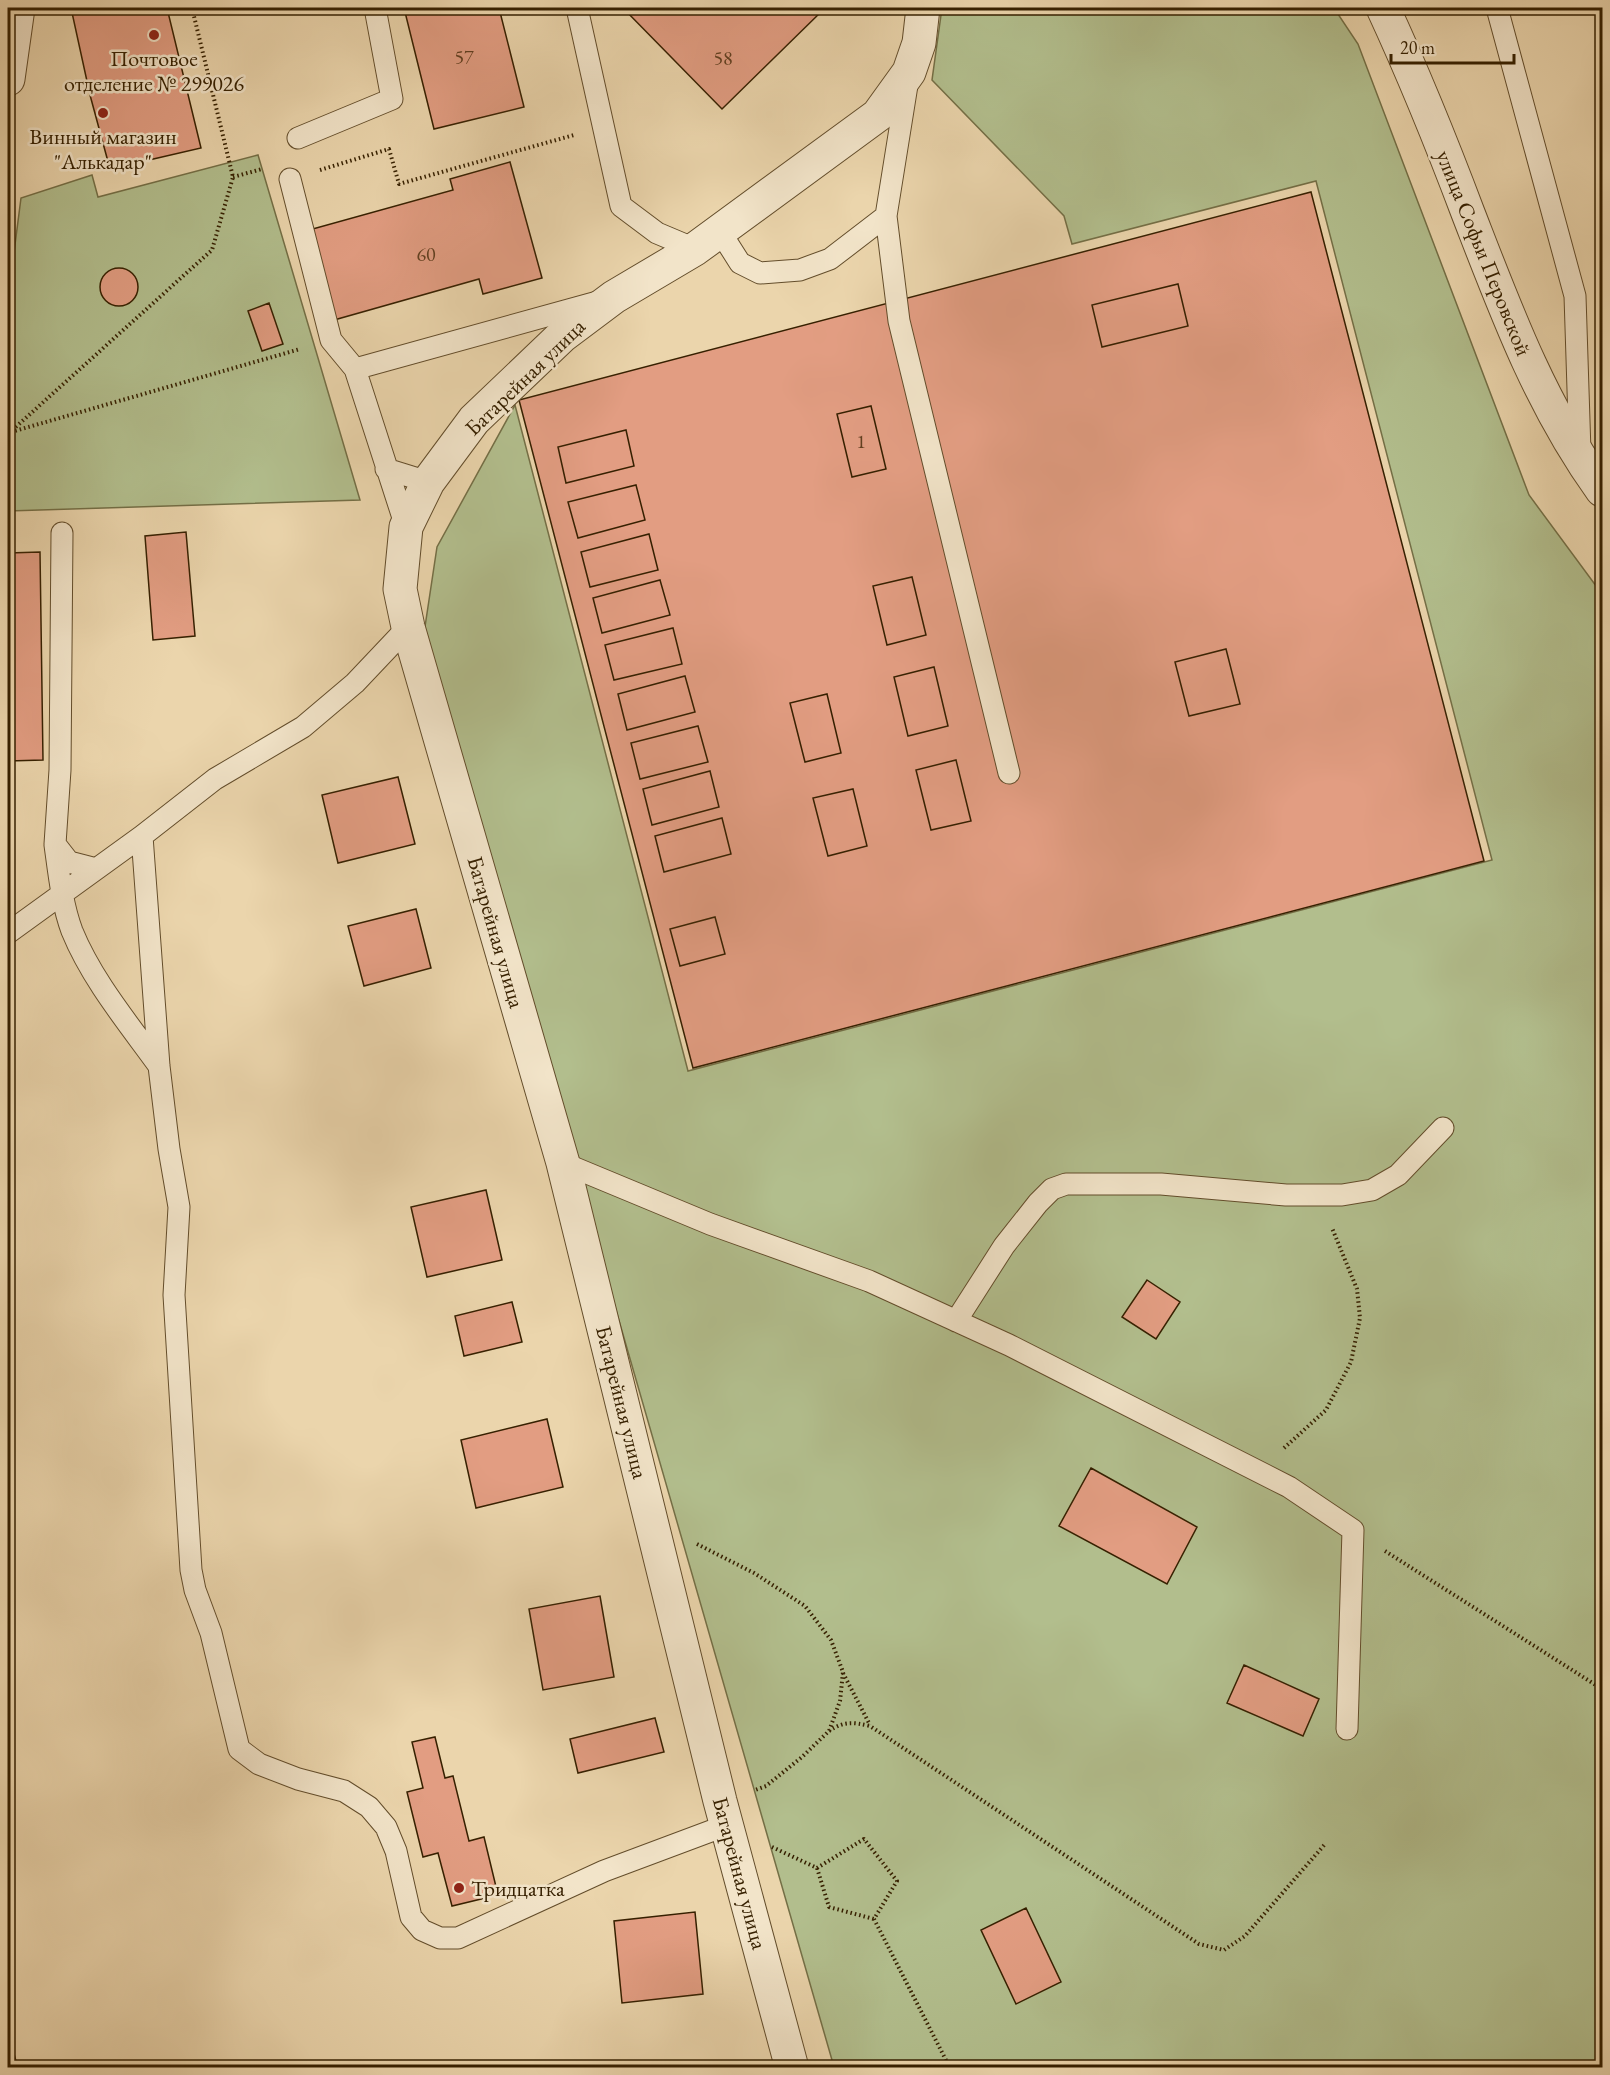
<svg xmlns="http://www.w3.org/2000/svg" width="1610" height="2075" viewBox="0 0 1610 2075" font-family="'EB Garamond',serif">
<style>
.green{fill:#b2be8d;stroke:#746f46;stroke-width:1.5}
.building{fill:#e29d82;stroke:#362000;stroke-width:1.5}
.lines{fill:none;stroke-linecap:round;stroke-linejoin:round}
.service-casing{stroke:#634d2b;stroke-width:23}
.tertiary-casing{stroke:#634d2b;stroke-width:35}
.path{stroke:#362000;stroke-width:4;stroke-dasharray:1.5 3;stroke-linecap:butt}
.service{stroke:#f2e4c9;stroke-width:21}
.tertiary{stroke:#f2e4c9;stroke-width:33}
.poi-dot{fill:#8f2418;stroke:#f2e4c9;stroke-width:2}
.labels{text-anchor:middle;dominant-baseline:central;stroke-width:5;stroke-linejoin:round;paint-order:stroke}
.number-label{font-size:20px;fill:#613f20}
.poi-label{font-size:22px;fill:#362000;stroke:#f2e4c9}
.street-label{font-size:22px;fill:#362000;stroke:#f2e4c9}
</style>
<rect width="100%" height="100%" fill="#ebd5ac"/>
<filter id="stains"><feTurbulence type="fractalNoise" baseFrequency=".00333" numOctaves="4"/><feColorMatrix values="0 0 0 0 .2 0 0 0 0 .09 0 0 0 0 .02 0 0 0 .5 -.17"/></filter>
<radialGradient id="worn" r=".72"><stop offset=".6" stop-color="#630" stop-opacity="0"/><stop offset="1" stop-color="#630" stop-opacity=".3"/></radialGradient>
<path class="green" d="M 942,8 L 1334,8 L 1358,44 L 1529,495 L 1602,594 L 1602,2067 L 834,2067 L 423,640 L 437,547 L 515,405 L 688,1071 L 1492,860 L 1316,181 L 1072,244 L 1064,216 L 932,80 Z
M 258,155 L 360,500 L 8,511 L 8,299 L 21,198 L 92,175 L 98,197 Z"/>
<path class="building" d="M 71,8 L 167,8 L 201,148 L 110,169 L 90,95 Z
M 404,8 L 499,8 L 524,107 L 434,129 Z
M 623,8 L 825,8 L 722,109 Z
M 510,162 L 542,278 L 483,294 L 479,279 L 334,320 L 309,230 L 453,190 L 450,179 Z
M 1311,192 L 1484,861 L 693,1068 L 519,400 Z
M100 287a19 19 0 1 1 38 0a19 19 0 1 1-38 0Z
M 1178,284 L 1188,326 L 1102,347 L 1092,305 Z
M 269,303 L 283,344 L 262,351 L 248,311 Z
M 871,406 L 886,469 L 852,477 L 837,414 Z
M 626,430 L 634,466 L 566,483 L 558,447 Z
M 636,485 L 645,520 L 578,538 L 568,502 Z
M 186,532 L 195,636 L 153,640 L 145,536 Z
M 649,534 L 658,570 L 590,587 L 581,552 Z
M 40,552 L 43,760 L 8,761 L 8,553 Z
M 912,577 L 926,635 L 887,645 L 873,586 Z
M 660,580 L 670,615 L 602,633 L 593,598 Z
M 673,628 L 682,664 L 614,680 L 605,645 Z
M 1226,649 L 1240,704 L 1189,716 L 1175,662 Z
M 934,667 L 948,726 L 908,736 L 894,677 Z
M 685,676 L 695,712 L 627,730 L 618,694 Z
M 827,694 L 841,753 L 805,762 L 790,703 Z
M 698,726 L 708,762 L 640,779 L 631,743 Z
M 956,760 L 971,821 L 931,830 L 916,770 Z
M 710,771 L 719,807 L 652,825 L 643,789 Z
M 398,777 L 415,844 L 338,863 L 322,795 Z
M 853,789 L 867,846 L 828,856 L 813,798 Z
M 722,818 L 731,854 L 664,872 L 655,836 Z
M 416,909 L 431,968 L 364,986 L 348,926 Z
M 715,917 L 725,954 L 680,966 L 670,929 Z
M 486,1190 L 502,1260 L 427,1277 L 411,1207 Z
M 1147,1280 L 1180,1302 L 1156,1339 L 1122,1317 Z
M 512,1302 L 522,1342 L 464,1356 L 455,1316 Z
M 547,1419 L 563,1487 L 476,1508 L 461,1440 Z
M 1091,1468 L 1197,1527 L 1167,1584 L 1059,1526 Z
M 600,1596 L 614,1677 L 543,1690 L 529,1609 Z
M 1244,1665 L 1319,1699 L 1303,1736 L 1227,1703 Z
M 655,1718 L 664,1752 L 578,1773 L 570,1739 Z
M 435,1737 L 445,1778 L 453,1776 L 469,1841 L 484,1837 L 498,1895 L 452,1906 L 438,1853 L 423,1857 L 407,1792 L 423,1788 L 412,1742 Z
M 1026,1908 L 1061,1982 L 1016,2004 L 981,1930 Z
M 695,1912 L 703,1994 L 622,2003 L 614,1921 Z
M 8,2033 L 18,2068 L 8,2068 Z"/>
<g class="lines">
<defs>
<path id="service" d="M 577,8 L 621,206 L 657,233 L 695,249
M 1497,8 L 1575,296 L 1580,452
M 908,79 L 886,216 L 899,321 L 1009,773
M 298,138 L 392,99 L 375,8
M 290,179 L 331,340 L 355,369 L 406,527
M 719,230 L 740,263 L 760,273 L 800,270 L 830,259 L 886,216
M 355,369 L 597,302
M 386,469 L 428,482
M 62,533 L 60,770 L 55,844 L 69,862 L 96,869
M 408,627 L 355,683 L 303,727 L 215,779 L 142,836 L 159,1066 L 169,1149 L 179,1207 L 174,1295 L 191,1570 L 195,1590 L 211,1633 L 239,1749 L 259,1764 L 298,1779 L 344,1791 L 369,1807 L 386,1827 L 396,1851 L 411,1917 L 422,1930 L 440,1938 L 458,1938 L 604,1871 L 727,1825
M 55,845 C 59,874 62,904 72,931 C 92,980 128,1023 159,1066
M 8,933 L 142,836
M 563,1163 L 710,1224 L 869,1281 L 1009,1345 L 1289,1487 L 1353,1530 L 1347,1729
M 956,1321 L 1004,1246 L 1038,1203 L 1052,1189 L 1066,1184 L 1161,1184 L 1286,1195 L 1342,1195 L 1372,1190 L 1398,1175 L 1443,1128"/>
<path id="tertiary" d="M 1383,8 C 1414,75 1442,144 1468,213 C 1506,311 1540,404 1602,490
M 8,79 L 18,8
M 792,2068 L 720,1801 L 563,1163 L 408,627 L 400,589 L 406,527 L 428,482 L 474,420 L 562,336 L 614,297 L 695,249 L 878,115 L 909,72 L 919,43 L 923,8"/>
</defs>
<use href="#service" class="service-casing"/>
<use href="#tertiary" class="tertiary-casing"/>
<path class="path" d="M 320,170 L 389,149 L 399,184 L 574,135
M 233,177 L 262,169
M 11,432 L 300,349
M 9,433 L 212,250 L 233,177 L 192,8
M 1284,1448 L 1326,1410 L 1351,1362 L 1360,1318 L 1357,1289 L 1332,1228
M 697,1544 L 754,1573 L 805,1606 L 831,1640 L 843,1672 L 840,1701 L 829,1731 L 802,1757 L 766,1786 L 755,1790
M 1385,1551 L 1602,1689
M 843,1673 L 870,1725
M 829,1731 C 844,1721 853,1722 870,1726 L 1199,1944 L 1224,1950 L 1245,1936 L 1326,1843
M 772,1847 L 817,1868 L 864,1839 L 897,1881 L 874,1919 L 950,2068
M 817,1868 L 829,1907 L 874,1919"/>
<use href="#service" class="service"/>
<use href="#tertiary" class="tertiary"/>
</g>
<g class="poi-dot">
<circle cx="154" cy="35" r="6"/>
<circle cx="103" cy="113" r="6"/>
<circle cx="459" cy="1888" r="6"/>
</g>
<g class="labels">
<g class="number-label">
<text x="464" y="57">57</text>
<text x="723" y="58">58</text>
<text x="426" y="254">60</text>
<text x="861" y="441">1</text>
</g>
<g class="poi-label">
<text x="154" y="58">Почтовое<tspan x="154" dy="25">отделение № 299026</tspan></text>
<text x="103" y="136">Винный магазин<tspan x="103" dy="25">"Алькадар"</tspan></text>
<text x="471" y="1888" text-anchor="start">Тридцатка</text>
</g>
<g class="street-label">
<text transform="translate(1484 253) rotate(68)">улица Софьи Перовской</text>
<text transform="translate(525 377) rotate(-44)">Батарейная улица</text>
<text transform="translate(496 932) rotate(74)">Батарейная улица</text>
<text transform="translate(622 1402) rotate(76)">Батарейная улица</text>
<text transform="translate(740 1873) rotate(75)">Батарейная улица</text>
</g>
</g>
<rect width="1610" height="2075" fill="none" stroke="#ebd5ac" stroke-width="30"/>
<rect x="9" y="9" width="1592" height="2057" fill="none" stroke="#362000" stroke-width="3"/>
<rect x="15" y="15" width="1580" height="2045" fill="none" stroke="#362000" stroke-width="1.5"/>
<path d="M1391 54v9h123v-9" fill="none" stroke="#362000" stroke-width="3"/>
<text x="1400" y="54" font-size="18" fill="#362000" stroke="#f2e4c9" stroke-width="4.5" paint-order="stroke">20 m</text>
<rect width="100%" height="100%" filter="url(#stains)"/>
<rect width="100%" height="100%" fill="url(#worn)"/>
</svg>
